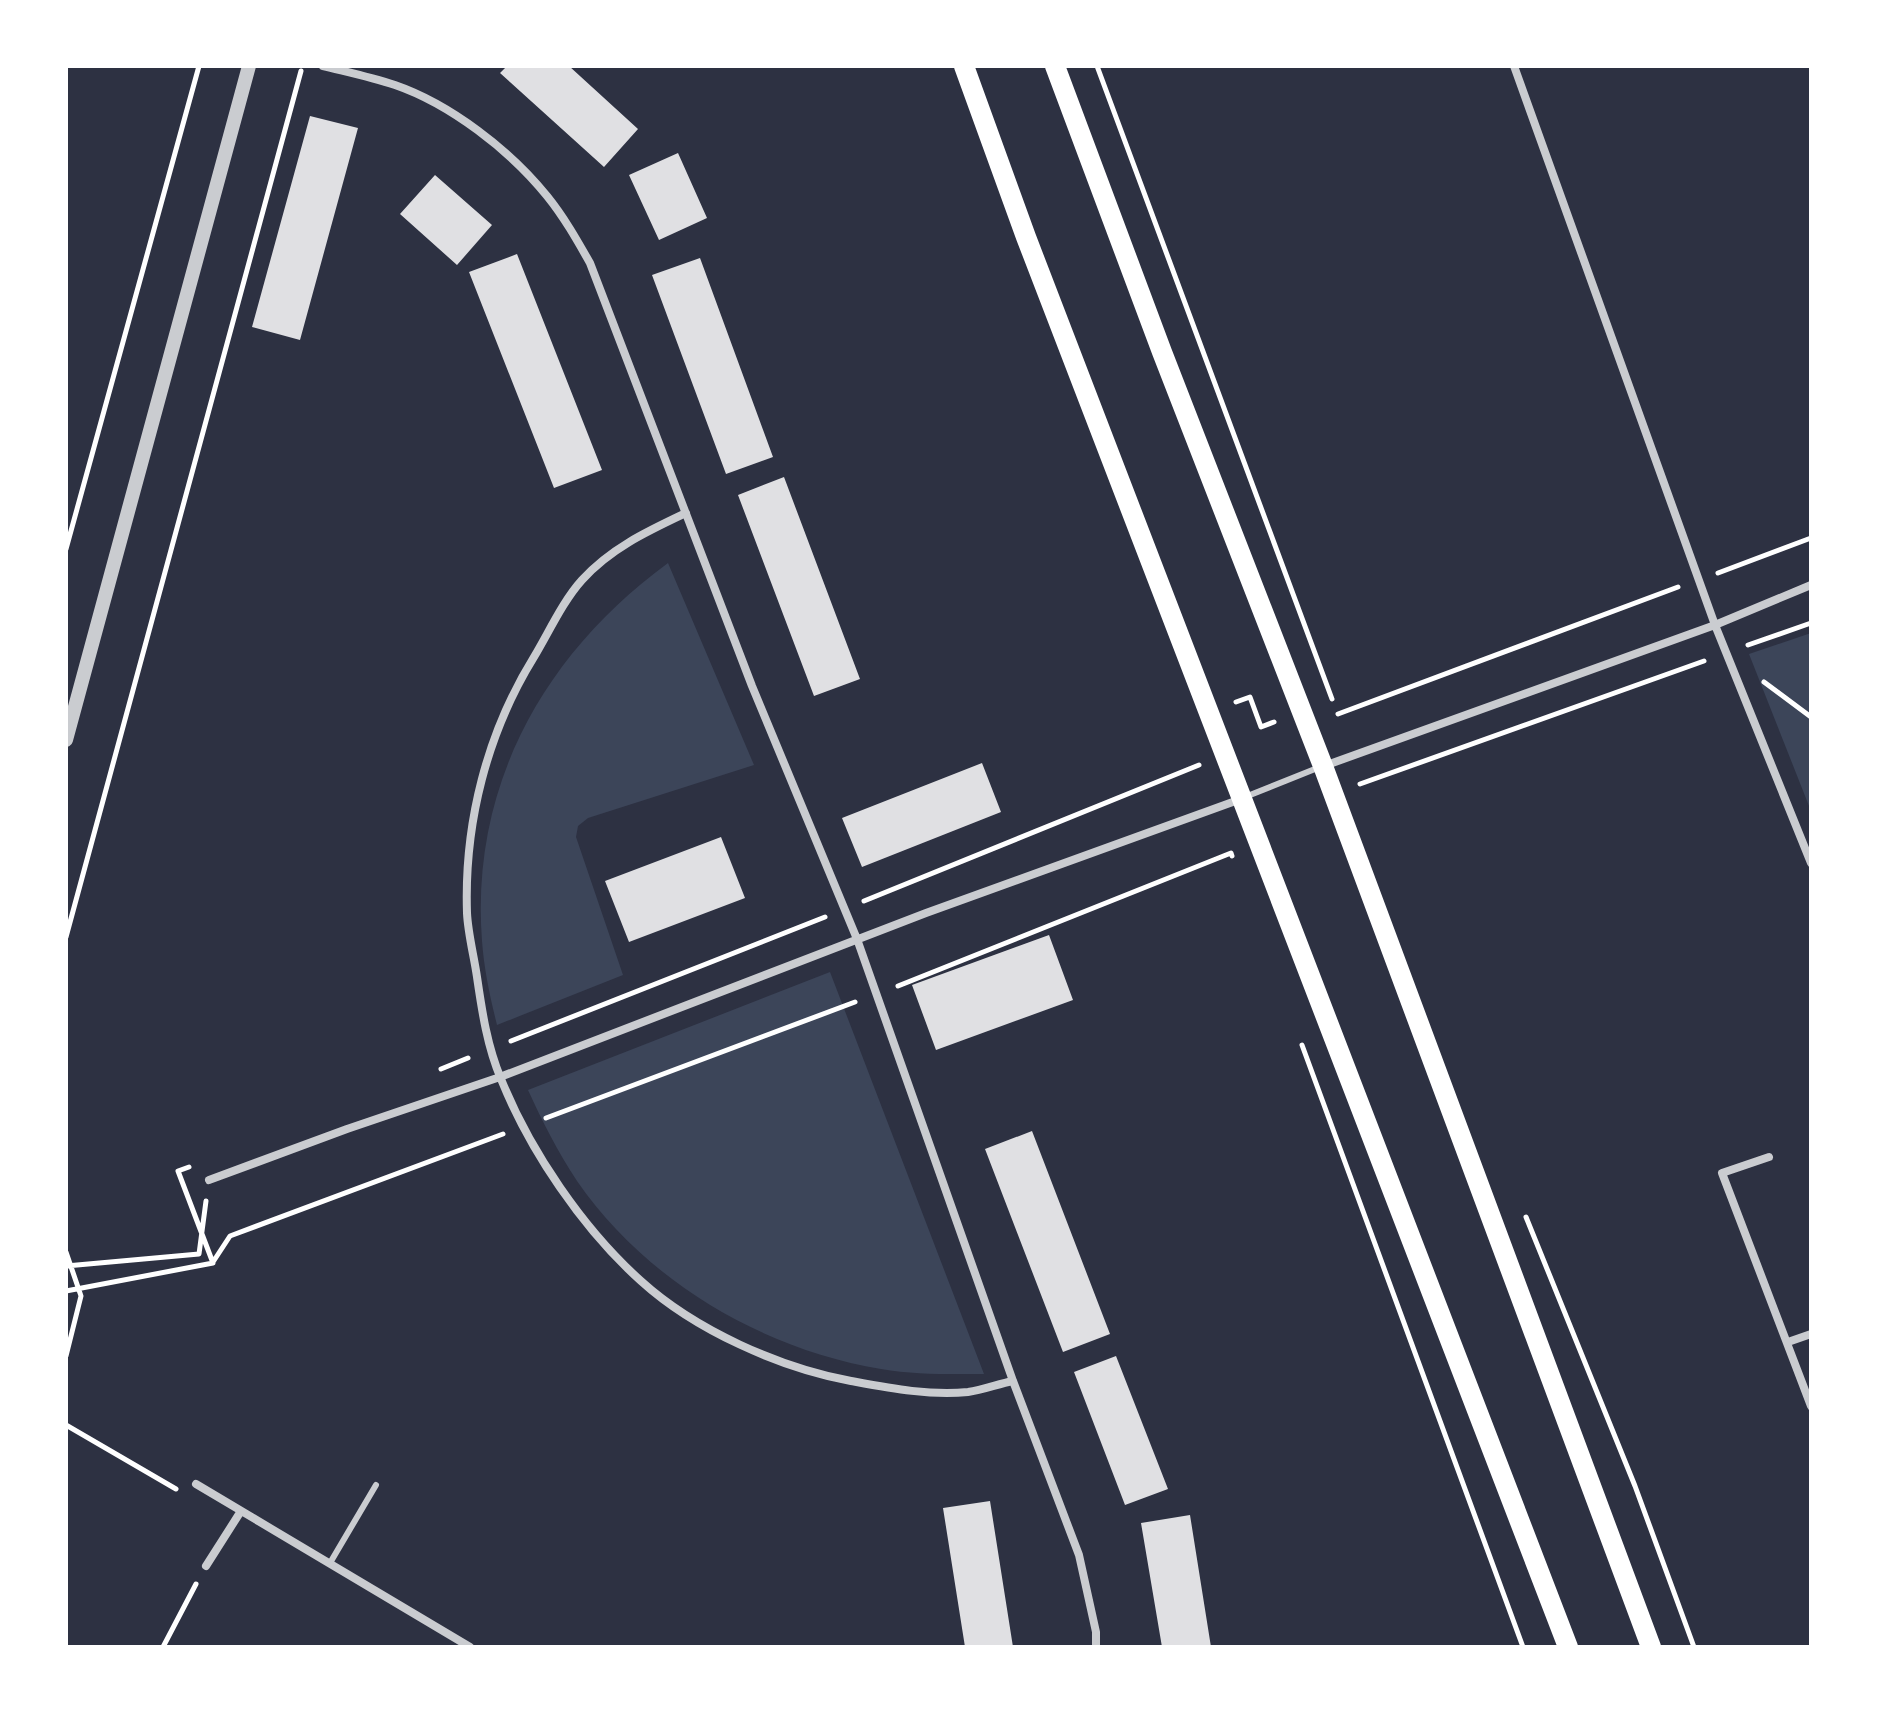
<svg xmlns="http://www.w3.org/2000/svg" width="1877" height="1713" viewBox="0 0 1877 1713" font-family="'Times New Roman',serif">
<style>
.green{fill:#3c4559}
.building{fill:#e0e0e3}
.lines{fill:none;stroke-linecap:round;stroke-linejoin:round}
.path{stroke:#fff;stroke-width:5}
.service{stroke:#caccd0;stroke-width:6}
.minor{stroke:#caccd0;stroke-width:8}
.tertiary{stroke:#caccd0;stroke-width:14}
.primary{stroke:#fff;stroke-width:20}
</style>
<rect width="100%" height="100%" fill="#2d3142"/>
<path class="green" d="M 668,563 L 754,765 L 588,818 L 578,826 L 576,837 L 623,975 L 497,1025 C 490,997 484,969 482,941 C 470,785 545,653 668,563 Z
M 1811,633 L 1811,811 L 1749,654 Z
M 830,972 L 984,1374 C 950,1374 915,1375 881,1369 C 762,1349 646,1281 577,1181 C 558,1152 542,1121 528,1090 Z"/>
<path class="building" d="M 507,66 L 569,66 L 638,129 L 604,167 L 500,73 Z
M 310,116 L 358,128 L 300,340 L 252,327 Z
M 678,153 L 707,218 L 659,240 L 629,175 Z
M 435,175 L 492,225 L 457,265 L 400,214 Z
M 517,254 L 602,470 L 554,488 L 469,272 Z
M 700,258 L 773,457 L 726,474 L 652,275 Z
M 784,477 L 860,679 L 814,696 L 738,495 Z
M 982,763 L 1001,812 L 862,867 L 842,818 Z
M 721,837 L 745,898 L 629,942 L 605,881 Z
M 1049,935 L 1073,1000 L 936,1050 L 912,985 Z
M 1032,1131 L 1110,1334 L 1063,1352 L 985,1149 Z
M 1116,1356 L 1168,1489 L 1125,1505 L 1074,1372 Z
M 990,1501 L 1013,1647 L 965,1647 L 943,1508 Z
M 1190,1515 L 1211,1647 L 1162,1647 L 1141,1523 Z"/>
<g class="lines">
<path class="path" d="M 1097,66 L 1332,699
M 66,549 L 199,66
M 1718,573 L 1811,538
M 1748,645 L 1811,623
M 1764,682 L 1811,717
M 1236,702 L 1250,697 L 1261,727 L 1274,722
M 1338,714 L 1678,587
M 1360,784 L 1704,661
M 864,901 L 1199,765
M 66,937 L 301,71
M 898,986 L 1231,853 L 1232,856
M 511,1041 L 825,917
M 1302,1045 L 1523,1647
M 441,1069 L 468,1058
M 546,1118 L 855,1002
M 1526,1217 L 1635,1486 L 1694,1647
M 66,1252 L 81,1296 L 66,1356
M 213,1262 L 230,1236 L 503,1134
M 66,1266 L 199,1254 L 206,1201
M 66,1291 L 213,1263 L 178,1171 L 189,1167
M 66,1425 L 176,1489
M 163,1647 L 196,1584"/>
<path class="service" d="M 1245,797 L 1320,767
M 330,1563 L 376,1485"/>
<path class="minor" d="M 323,66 C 347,72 371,77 395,85 C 450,104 510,150 547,196 C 564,217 577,240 590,263 L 752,686 L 857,939 L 1013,1381 L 1079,1555 L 1096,1632 L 1096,1647
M 1514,66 L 1715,625 L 1811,863
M 686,513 C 648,531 611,548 582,580 C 563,601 549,632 534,657 C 487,733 464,823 467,913 C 468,934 474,956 477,977 C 482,1011 487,1046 501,1079 C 530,1151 583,1229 641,1281 C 695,1330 780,1368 851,1381 C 889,1388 930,1396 968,1392 C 983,1390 998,1384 1013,1381
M 1324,766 L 1715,625 L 1811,585
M 1769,1157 L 1722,1173 L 1811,1406
M 209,1180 L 347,1129 L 500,1077 L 926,913 L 1241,799
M 1788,1342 L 1811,1334
M 196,1484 L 470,1647
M 206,1566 L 241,1511"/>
<path class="tertiary" d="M 66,740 L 249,66"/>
<path class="primary" d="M 964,66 L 1026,237 L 1568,1647
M 1055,66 L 1162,352 L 1323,766 L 1651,1647"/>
</g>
<rect width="1877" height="1713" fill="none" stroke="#ffffff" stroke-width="136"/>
</svg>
